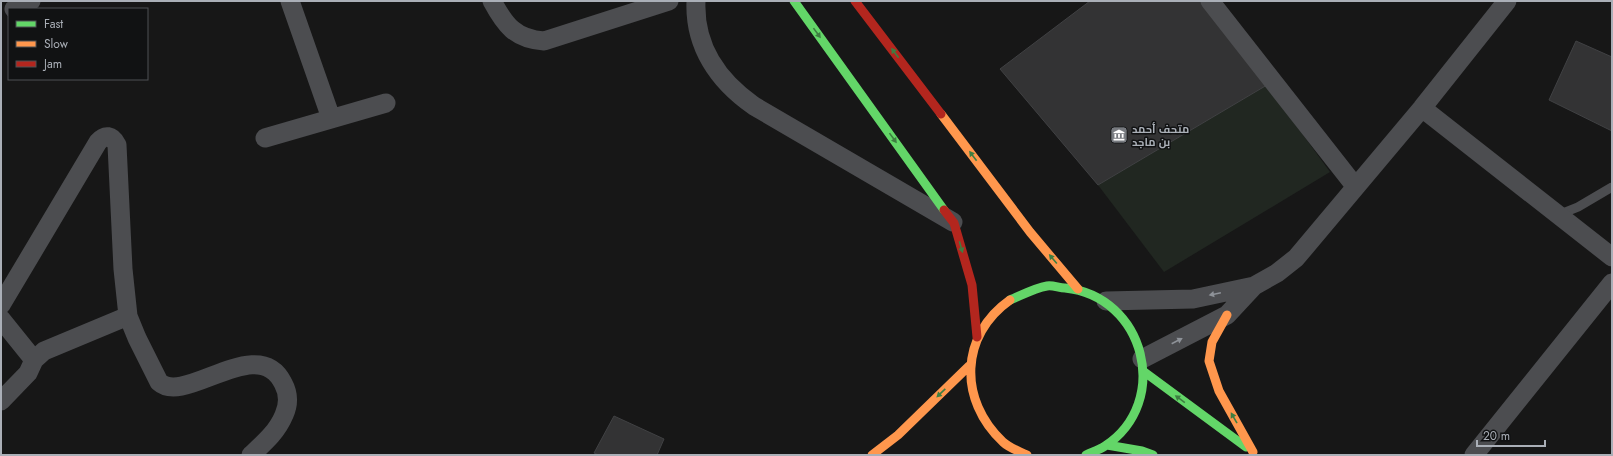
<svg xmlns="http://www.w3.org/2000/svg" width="1613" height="456" viewBox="0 0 1613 456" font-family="Jost,Cairo,sans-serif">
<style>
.green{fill:#212721}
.building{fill:#333334;stroke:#404143}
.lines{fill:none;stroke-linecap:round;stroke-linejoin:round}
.lane{stroke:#4c4d50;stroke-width:9}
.street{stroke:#4c4d50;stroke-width:19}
.fast{stroke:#63d668;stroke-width:9}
.slow{stroke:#ff974d;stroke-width:9}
.jam{stroke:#b3261e;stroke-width:9}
.oneway{fill:#3e7e42}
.oneway2{fill:#8e9298}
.labels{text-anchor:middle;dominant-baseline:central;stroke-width:3;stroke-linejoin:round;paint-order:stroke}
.poi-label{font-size:11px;font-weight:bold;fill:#aaafb7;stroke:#111213;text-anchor:start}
</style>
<rect width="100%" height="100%" fill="#171717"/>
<path class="green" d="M 1267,85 L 1330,172 L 1164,272 L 1098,185 Z"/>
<path class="building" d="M 1090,1 L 1200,1 L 1267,85 L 1098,185 L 1000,69 Z
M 1576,41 L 1612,57 L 1612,131 L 1549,100 Z
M 614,416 L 664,439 L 657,455 L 599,455 L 594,453 Z"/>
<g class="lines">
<path class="lane" d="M 1558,215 L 1578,207 L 1612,187"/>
<path class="street" d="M 290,1 L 331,118
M 492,1 C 505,25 515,39 544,41 L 669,1
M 696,1 C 694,46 718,81 754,106 L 953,222
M 1210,1 L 1355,186
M 14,9 L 31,1
M 1422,108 L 1612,257
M 265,138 L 386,103
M 1106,301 L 1193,299 L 1254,286 L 1277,273 L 1296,258 L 1422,108 L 1507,1
M 1,305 L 98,142 C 105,134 112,135 117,145 L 123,269 L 128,316 L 137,338 L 159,382 C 185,406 258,332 283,383 C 289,394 289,404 284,415 C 277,432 264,443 251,455
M 1,319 L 34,360
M 1142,359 L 1227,315 L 1254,286
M 1,401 L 28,373 L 34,360 L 44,351 L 128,316
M 1474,455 L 1612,283"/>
<path class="fast" d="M 794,1 L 944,210
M 1010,300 C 1022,295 1035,288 1047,286 C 1053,285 1059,288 1065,288 C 1145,296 1172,402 1105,446 C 1099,450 1092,452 1086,455
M 1143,371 L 1246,447
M 1107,445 L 1142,451 L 1153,455"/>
<path class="slow" d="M 941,114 L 1030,232 L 1078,289
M 1010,300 C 960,335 958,400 1003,442 C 1009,448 1019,451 1027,455
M 1227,315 L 1212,342 L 1209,361 L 1219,391 L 1253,452
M 872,455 L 898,435 L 969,366"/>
<path class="jam" d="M 855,1 L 941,114
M 944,210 L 954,223 L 972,285 L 977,337"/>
</g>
<defs><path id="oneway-solid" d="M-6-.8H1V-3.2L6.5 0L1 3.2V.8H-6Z"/></defs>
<g class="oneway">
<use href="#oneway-solid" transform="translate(817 33) rotate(54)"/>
<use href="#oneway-solid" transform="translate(895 53) rotate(-127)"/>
<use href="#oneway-solid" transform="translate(893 138) rotate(54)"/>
<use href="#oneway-solid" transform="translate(973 156) rotate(-127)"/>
<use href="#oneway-solid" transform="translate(961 247) rotate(74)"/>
<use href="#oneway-solid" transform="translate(1053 259) rotate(-130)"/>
<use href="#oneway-solid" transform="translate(941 393) rotate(136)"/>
<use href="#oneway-solid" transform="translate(1180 399) rotate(-144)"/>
<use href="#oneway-solid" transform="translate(1234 418) rotate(-120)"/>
</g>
<g class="oneway2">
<use href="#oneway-solid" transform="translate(1215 294) rotate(168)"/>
<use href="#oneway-solid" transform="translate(1177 341) rotate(-27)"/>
</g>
<defs>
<symbol id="museum-square" viewBox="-11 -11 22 22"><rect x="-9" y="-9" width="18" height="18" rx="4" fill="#777a7f" stroke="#111213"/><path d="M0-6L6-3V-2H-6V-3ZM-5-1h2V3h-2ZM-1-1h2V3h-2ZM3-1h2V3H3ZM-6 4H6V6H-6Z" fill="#fff"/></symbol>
</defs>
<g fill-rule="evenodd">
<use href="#museum-square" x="1109" y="125" width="20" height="20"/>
</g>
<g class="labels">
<g class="poi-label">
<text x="1132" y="129">متحف أحمد<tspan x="1132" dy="13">بن ماجد</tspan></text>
</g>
</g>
<rect width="1613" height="456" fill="none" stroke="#aaafb7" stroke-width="4"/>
<rect x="8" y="8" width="140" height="72" fill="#111213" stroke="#4e5155"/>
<rect x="16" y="21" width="20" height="6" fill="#63d668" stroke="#4e5155"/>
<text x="44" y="28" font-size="12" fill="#aaafb7">Fast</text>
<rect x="16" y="41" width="20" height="6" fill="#ff974d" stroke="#4e5155"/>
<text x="44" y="48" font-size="12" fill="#aaafb7">Slow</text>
<rect x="16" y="61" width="20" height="6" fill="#b3261e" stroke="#4e5155"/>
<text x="44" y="68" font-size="12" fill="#aaafb7">Jam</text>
<path d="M1477 440v6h68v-6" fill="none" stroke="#aaafb7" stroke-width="2"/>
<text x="1483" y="440" font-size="12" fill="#aaafb7" stroke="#111213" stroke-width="3" paint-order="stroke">20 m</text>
</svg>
